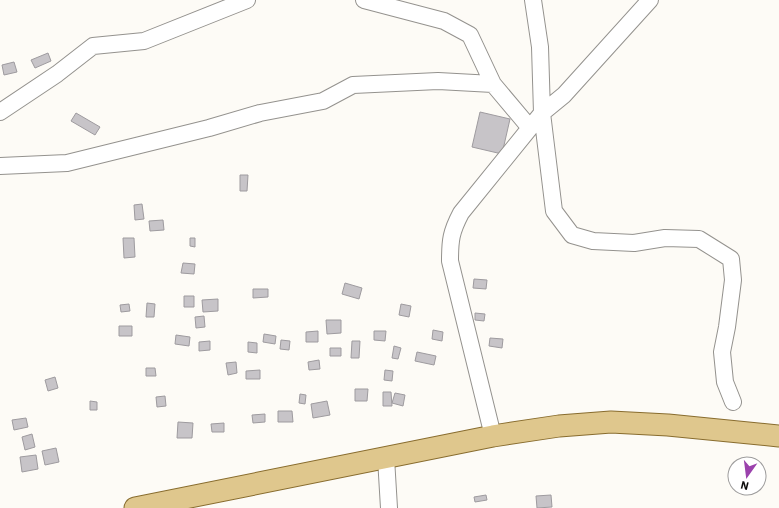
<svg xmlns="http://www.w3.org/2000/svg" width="779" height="508" viewBox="0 0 779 508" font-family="'IBM Plex Sans',sans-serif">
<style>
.building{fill:#c7c4c8;stroke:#9e9b9f}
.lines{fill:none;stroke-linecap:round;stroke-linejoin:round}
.minor-casing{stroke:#94928e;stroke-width:18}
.major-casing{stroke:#886c2e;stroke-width:23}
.minor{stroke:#fff;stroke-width:16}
.major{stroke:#dfc78d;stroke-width:21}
</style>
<rect width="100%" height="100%" fill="#fdfbf6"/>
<path class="building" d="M 48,53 L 51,61 L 35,68 L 31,60 Z
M 14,62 L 17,72 L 4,75 L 2,65 Z
M 480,112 L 510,119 L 502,154 L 472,147 Z
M 76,113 L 100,127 L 95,135 L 71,121 Z
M 240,175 L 248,175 L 247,191 L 240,191 Z
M 142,204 L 144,219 L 135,220 L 134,205 Z
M 163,220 L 164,230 L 150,231 L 149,221 Z
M 123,238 L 134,238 L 135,257 L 124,258 Z
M 190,238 L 195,238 L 195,247 L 190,246 Z
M 183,263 L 195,264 L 194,274 L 181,273 Z
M 474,279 L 487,280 L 486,289 L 473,288 Z
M 345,283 L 362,288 L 359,299 L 342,294 Z
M 253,289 L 268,289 L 268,297 L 253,298 Z
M 184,296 L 194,296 L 194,307 L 184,307 Z
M 218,299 L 218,311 L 203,312 L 202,300 Z
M 147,303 L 155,304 L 154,317 L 146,317 Z
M 129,304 L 130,311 L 121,312 L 120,305 Z
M 401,304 L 411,306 L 409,317 L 399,315 Z
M 475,313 L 485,314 L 484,321 L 475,320 Z
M 204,316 L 205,327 L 196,328 L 195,317 Z
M 326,320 L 341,320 L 341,333 L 327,334 Z
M 119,326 L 132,326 L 132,336 L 119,336 Z
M 433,330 L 443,332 L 442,341 L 432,339 Z
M 318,331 L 318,342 L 306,342 L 306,332 Z
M 374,331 L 386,331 L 385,341 L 374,340 Z
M 264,334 L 276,336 L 275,344 L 263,342 Z
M 176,335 L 190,337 L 189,346 L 175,344 Z
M 490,338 L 503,339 L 502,348 L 489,346 Z
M 281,340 L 290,341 L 289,350 L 280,349 Z
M 210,341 L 210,350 L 199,351 L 199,342 Z
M 352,341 L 360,341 L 359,358 L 351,358 Z
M 248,342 L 257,343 L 257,353 L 248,352 Z
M 394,346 L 401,348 L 398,359 L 392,358 Z
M 330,348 L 341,348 L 341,356 L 330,356 Z
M 417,352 L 436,356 L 434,365 L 415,361 Z
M 319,360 L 320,369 L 309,370 L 308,362 Z
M 236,362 L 237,373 L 228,375 L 226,363 Z
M 146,368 L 155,368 L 156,376 L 146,376 Z
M 260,370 L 260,379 L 246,379 L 246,371 Z
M 385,370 L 393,371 L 392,381 L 384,380 Z
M 55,377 L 58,388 L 48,391 L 45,380 Z
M 355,389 L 368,389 L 367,401 L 355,401 Z
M 383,392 L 391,392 L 392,406 L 383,406 Z
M 395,393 L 405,395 L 403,406 L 392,403 Z
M 300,394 L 306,395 L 305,404 L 299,403 Z
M 165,396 L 166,406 L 157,407 L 156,397 Z
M 90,401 L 97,402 L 97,410 L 90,410 Z
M 327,401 L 330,415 L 313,418 L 311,404 Z
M 278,411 L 292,411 L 293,422 L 278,422 Z
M 265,414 L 265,422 L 253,423 L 252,415 Z
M 26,418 L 28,427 L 14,430 L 12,420 Z
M 178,422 L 193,423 L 192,438 L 177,438 Z
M 224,423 L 224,432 L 212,432 L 211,424 Z
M 32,434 L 35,447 L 25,450 L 22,437 Z
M 56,448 L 59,462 L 45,465 L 42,451 Z
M 36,455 L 38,469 L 22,472 L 20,457 Z
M 486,495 L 487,500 L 475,502 L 474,497 Z
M 551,495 L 552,507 L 537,508 L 536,496 Z"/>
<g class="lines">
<defs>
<path id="minor" d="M 364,0 L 444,21 L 470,35 L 493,84 L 530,128
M 533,0 L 540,47 L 542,113 L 554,211 L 572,235 L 593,241 L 634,243 L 665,238 L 699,239 L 731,259 L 733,280 L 727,327 L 722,352 L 725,382 L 733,402
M 0,112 L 57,74 L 93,46 L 144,41 L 247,0
M 0,166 L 67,163 L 209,128 L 260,113 L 323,101 L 353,85 L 438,81 L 493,84
M 493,436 L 450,261 C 450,240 451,232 461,213 L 542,113 L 564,95 L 650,0
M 386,458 L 389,508"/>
<path id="major" d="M 135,508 L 493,436 L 559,426 L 611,422 L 668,425 L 779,436"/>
</defs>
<use href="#minor" class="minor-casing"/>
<use href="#major" class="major-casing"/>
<use href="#minor" class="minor"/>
<use href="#major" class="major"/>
</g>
<g transform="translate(747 476) rotate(194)"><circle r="19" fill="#ffffff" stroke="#9e9d9d"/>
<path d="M0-3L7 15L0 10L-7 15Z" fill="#9b42ad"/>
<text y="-6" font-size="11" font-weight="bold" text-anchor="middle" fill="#0c0b0a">N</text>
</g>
</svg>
